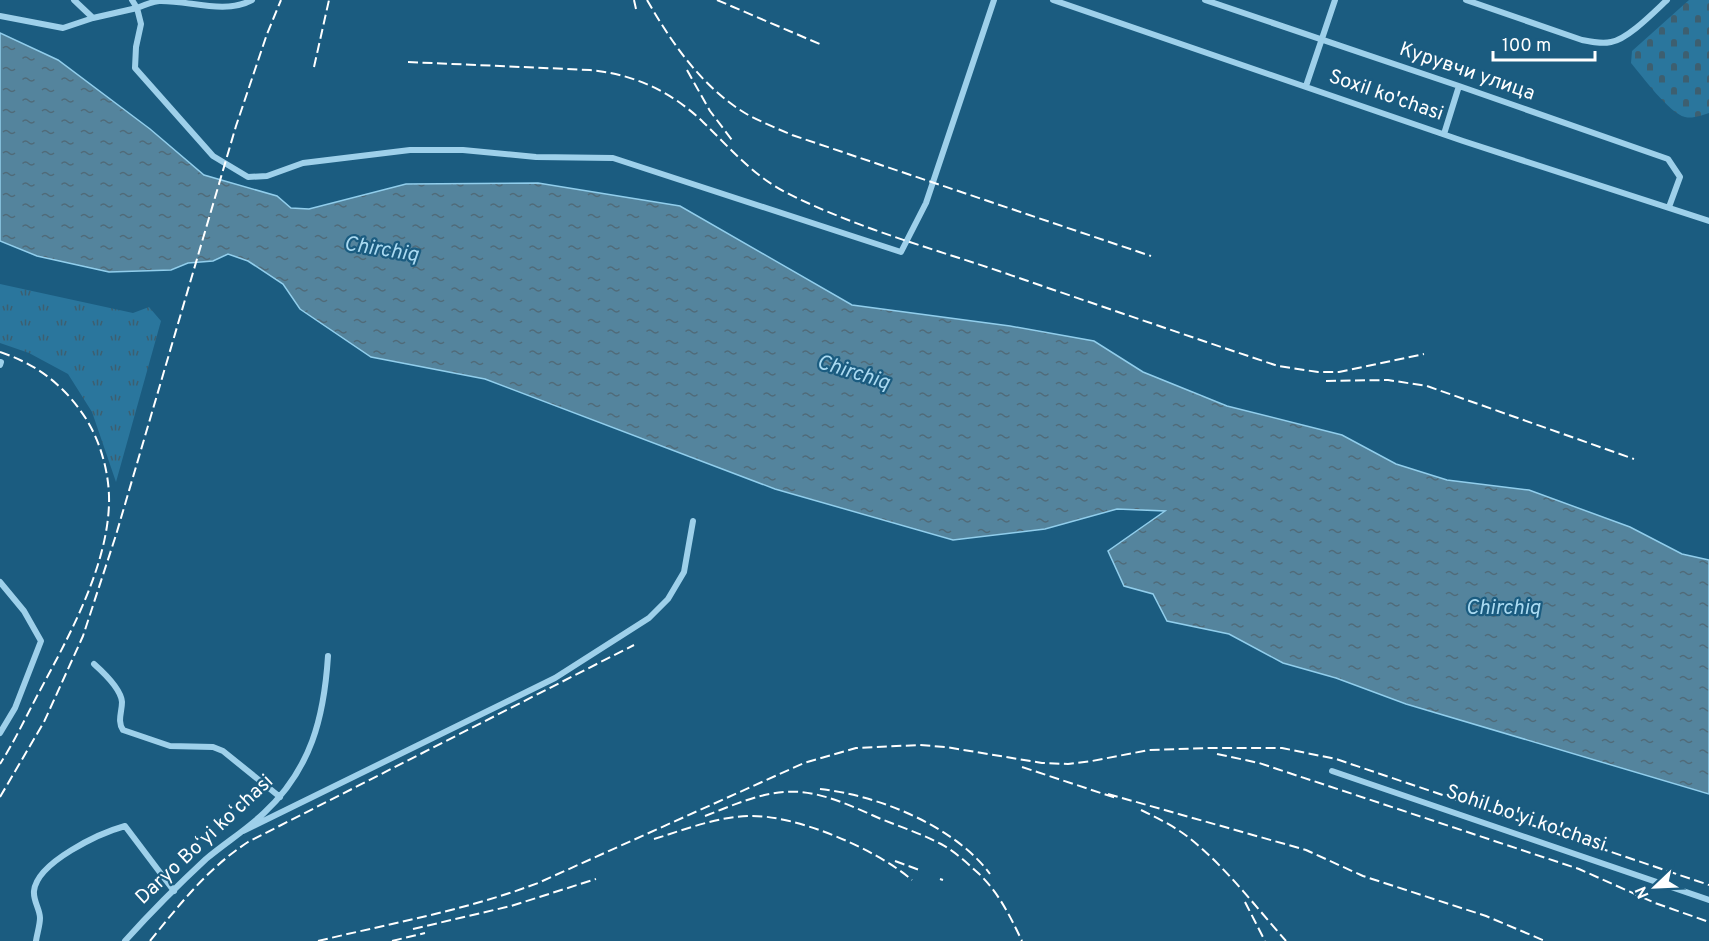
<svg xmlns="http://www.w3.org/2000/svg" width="1709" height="941" viewBox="0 0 1709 941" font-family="Overpass,sans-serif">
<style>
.grass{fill:url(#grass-tufts)}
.cemetery{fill:url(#cemetery-stones)}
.water{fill:url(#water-ripples);stroke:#91ceec;stroke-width:1.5}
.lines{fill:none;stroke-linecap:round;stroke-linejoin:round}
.minor{stroke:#9ed0ea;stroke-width:6}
.rail{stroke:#fff;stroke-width:2;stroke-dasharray:10 4.5;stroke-linecap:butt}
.labels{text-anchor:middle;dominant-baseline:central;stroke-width:4.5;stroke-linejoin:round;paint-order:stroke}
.street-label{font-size:20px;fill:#fff;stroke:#1b5c80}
.water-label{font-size:21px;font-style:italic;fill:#aadaf1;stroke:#1b5c80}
</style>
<defs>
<pattern id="grass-tufts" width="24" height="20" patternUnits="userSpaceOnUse" patternTransform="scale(1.5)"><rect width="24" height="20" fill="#2a769d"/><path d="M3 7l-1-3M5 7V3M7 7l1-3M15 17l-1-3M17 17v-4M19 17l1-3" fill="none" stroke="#3d5f70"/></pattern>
<pattern id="cemetery-stones" width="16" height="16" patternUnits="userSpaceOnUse" patternTransform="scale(1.5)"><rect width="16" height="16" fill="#2a769d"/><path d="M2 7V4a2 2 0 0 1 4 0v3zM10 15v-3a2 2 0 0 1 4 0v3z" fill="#3d5f70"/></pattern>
<pattern id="water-ripples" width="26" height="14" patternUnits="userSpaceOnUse" patternTransform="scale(1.5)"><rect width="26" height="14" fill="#54849d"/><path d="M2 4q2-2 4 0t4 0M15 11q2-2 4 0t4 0" fill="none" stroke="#506b79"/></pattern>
</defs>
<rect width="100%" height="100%" fill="#1b5c80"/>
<path class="grass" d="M 0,284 L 133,313 L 149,307 L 161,321 L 116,482 L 92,412 L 68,374 L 29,353 L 0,343 Z"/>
<path class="cemetery" d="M 1689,0 L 1709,0 L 1709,113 C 1702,115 1693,119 1685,117 C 1669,113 1642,76 1631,63 L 1632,51 Z"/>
<path class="water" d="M 0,33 L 58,60 L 150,129 L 204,175 L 277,196 L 291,208 L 309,209 L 406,184 L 538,183 L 680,206 L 852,305 L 1010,326 L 1094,341 L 1143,372 L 1227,406 L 1342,435 L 1396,464 L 1447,480 L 1529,490 L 1630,527 L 1682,554 L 1709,560 L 1709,794 L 1406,704 L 1336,678 L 1283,663 L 1229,634 L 1167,621 L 1153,594 L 1124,586 L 1108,551 L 1165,511 L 1117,509 L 1045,529 L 953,540 L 775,489 L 485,379 L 371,357 L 300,309 L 283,284 L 248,261 L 228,254 L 213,261 L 188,263 L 171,270 L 109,272 L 37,256 L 0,241 Z"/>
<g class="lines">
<path class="minor" d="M 74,0 L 93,18 L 137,8 L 132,0
M 252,0 C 224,15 189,0 159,1 C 152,2 144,5 137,8 L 141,24 L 136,47 L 135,68 L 213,156 L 248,177 L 267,176 L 303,163 L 410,150 L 463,150 L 536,157 L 613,158 L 901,252 L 926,203 L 994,0
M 1053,0 L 1463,141 L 1709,221
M 1205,0 L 1459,86 L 1668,159 L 1680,177 L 1669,207
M 1466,0 L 1582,40 C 1592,42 1601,44 1611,42 C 1628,39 1654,12 1667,0
M 0,16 L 63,28 L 93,18
M 1306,86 L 1335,0
M 1444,134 L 1459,86
M 0,365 L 1,362
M 0,582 L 24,611 L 41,641 L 15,708 L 0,733
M 94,664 C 103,672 121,689 122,702 C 122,712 117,721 123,730 L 170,746 L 213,747 L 223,751 L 280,797
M 1332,771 L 1709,900
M 243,831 L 555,678 L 649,618 L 668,599 L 684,572 L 693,521
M 36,941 C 37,934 40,925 40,918 C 40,909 33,901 34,891 C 37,862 100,833 125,826 L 174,891
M 125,941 C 151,912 178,885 206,859 C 225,843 246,830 264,813 C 311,769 324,718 328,656"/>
<path class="rail" d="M 634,0 L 636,9
M 647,0 C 673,45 704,90 750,116 C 764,123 778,129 792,135 L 1151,256
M 717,0 L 822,45
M 408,62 L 590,70 C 633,74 671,91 703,122 C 730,148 754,177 789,194 C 853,226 923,246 990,268 C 1086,301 1182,334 1278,366 L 1318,372 L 1339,372 L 1424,354
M 314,67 L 329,0
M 687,70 L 710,111 L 732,140
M 0,352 C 33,363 59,381 80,410 C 99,435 110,472 109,504 C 107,569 67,640 37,696 C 25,719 14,742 0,764
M 1326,381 L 1388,380 L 1427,386 L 1634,459
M 1217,754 L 1259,763 L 1579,869 L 1655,903 L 1709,922
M 1022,767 L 1116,798
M 820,789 C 877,795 955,826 990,874
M 1108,794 L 1306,850 L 1363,876 L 1486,916 L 1545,941
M 0,797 L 44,722 L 83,636 L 116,535 L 236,126 L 267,34 L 281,0
M 1141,810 C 1157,818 1174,826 1188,837 C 1225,866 1255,906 1286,941
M 705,816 C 731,806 757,794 784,792 C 818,789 851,806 881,819 C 901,827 922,834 941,844 C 954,851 966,862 977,872 C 998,891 1010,916 1022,941
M 654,839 C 684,830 716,817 748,816 C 795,814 876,849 912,880
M 895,861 L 922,871
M 940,879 L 943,880
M 1245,902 L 1265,941
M 413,929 L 511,906 L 596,879
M 150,941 C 180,904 208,868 248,842 L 634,645
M 318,941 C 392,923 467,910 538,883 L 804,763 L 856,748 L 919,745 L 946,747 L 1042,763 L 1068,764 L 1092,761 L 1149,750 L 1209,748 L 1282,748 L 1336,759 L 1709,885
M 392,941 L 425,933"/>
</g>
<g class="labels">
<g class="street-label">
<text transform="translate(1467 72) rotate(19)">Курувчи улица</text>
<text transform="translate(1386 96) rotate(19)">Soxil ko'chasi</text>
<text transform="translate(1526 819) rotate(19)">Sohil bo'yi ko'chasi</text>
<text transform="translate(205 840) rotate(-43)">Daryo Boʻyi koʻchasi</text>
</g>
<g class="water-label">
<text transform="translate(381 250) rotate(9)">Chirchiq</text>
<text transform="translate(853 373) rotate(17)">Chirchiq</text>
<text x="1503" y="608">Chirchiq</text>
</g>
</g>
<g transform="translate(1655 887) rotate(247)" stroke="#1b5c80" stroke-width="4.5" paint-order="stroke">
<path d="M0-4.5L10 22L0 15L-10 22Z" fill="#ffffff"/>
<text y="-9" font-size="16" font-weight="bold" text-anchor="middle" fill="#ffffff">N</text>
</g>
<path d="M1493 51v9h102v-9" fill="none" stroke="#ffffff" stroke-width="3"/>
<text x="1502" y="51" font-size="18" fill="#ffffff" stroke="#1b5c80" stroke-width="4.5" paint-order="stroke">100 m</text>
</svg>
